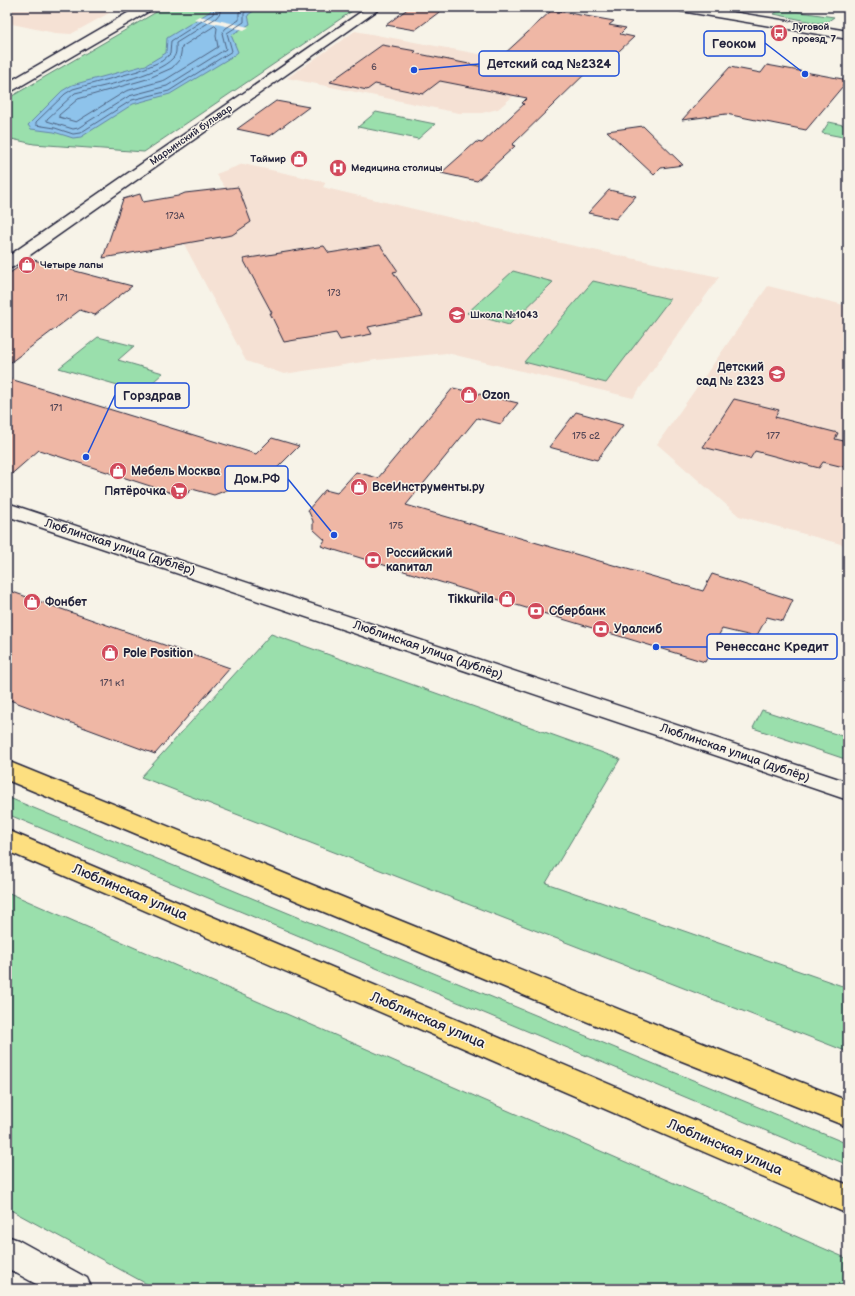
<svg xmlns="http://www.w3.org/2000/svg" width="855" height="1296" viewBox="0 0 855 1296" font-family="'Balsamiq Sans',sans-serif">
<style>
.built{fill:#f5e1d4}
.green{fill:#9adfac;stroke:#5e8074}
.water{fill:#8ec3eb;stroke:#6383a5}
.pier{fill:#f7f3e8}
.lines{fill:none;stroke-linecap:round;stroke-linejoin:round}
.shore{stroke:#4d6281;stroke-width:1}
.building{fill:#efb7a5;stroke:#22223b}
.minor-casing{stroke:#22223b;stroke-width:3}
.major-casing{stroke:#22223b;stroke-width:3}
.minor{fill:#f7f3e8;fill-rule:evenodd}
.major{fill:#fddf80;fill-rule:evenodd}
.labels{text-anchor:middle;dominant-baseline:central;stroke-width:3;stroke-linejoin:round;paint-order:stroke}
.far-number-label{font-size:9px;fill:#554756}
.far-poi-label{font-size:10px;font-weight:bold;fill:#22223b;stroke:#f7f3e8;text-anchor:start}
.far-street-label{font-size:10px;fill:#22223b;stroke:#f7f3e8}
.number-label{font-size:10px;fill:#554756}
.poi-label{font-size:12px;font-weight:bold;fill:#22223b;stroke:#f7f3e8;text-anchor:start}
.street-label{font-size:12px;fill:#22223b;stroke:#f7f3e8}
.near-street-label{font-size:14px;fill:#22223b;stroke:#f7f3e8}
.leader{fill:none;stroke:#1d4ed8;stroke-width:1.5}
.callout-dot{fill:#1d4ed8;stroke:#f7f3e8;stroke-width:1.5}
.callout{fill:#f7f3e8;stroke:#1d4ed8;stroke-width:1.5}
.callout-label{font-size:13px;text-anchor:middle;font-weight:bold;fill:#22223b}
</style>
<rect width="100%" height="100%" fill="#f7f3e8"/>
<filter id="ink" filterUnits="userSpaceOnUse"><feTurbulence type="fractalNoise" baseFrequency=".025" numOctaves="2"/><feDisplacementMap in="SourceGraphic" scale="8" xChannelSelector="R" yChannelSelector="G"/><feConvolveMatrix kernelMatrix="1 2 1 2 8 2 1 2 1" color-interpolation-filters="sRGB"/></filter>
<g filter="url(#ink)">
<path class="built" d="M 7,7 L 120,7 L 71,34 L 55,33 L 12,24 L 12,21 L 7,20 Z
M 355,31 L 511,60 L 533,79 L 498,109 L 482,113 L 459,113 L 287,78 Z
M 243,164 L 326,182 L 323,187 L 330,189 L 519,234 L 719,277 L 633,398 L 447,353 L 376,360 L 284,374 L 246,361 L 184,244 L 137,252 L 113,229 L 123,199 L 140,194 L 143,202 L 178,196 L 185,193 L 212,189 L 226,189 L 216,174 Z
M 768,286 L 844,305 L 848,309 L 848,546 L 739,516 L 657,444 Z"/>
<path class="green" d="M 165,7 L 358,7 L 144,152 L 34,144 L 7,138 L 7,99 Z
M 780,9 L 834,17 L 827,22 L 817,23 L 774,14 Z
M 376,112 L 435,124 L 418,139 L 358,127 Z
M 829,122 L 848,126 L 848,138 L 822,133 Z
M 513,271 L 553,282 L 509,325 L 467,313 Z
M 593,281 L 670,299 L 606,383 L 524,362 Z
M 98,337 L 134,346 L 118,360 L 163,373 L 142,392 L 59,368 Z
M 271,634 L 620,759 L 546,883 L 848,988 L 848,1052 L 141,777 Z
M 762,710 L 848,738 L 848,760 L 753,728 Z
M 7,797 L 848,1144 L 848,1165 L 7,814 Z
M 7,892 L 848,1259 L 848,1289 L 156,1289 L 7,1208 Z"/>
<path class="water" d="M 210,7 L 259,7 L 248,15 L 250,24 L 231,35 L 238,52 L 233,56 L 170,94 L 133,104 L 81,137 L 73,138 L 54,132 L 31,129 L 28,125 L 62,91 L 72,85 L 146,65 L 166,53 L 167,38 L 211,11 Z"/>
<path class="pier" d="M 199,16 L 249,27 L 244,30 L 194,19 Z"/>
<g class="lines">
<path class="shore" d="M 214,7 L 213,14 L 171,41 L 170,54 L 162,61 L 138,71 L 73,89 L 65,94 L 36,122 L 36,125 L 55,128 L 73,134 L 80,133 L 132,100 L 169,91 L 232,51 L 227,33 L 244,22 L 244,13 L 252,7
M 220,7 L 220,13 L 216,18 L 176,43 C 176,48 177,54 173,58 C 157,76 99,87 75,93 L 47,119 L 47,121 L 73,129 L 78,128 L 129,96 L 167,86 L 226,49 L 222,33 L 226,28 L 239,20 L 239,12 L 244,7
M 215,26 L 217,28 L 216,36 L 218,47 L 165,80 L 126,91 L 76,122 L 59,117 L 59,115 L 78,99 L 147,79 L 172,68 L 180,59 L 182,47 Z"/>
</g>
<path class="building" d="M 410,7 L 446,7 L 415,30 L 386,25 Z
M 552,10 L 614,21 L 609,25 L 626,28 L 620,34 L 634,37 L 605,64 L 601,64 L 594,71 L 591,68 L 512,145 L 515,146 L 477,181 L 441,173 L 476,142 L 482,143 L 524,104 L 522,103 L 527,98 L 440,81 L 423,94 L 375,84 L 367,90 L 330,82 L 382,45 L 416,51 L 414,53 L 489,68 Z
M 767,65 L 848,80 L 806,130 L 726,114 L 682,120 L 730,67 L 761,73 Z
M 276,101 L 309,107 L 270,136 L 237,129 Z
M 643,126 L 683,165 L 661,168 L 654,175 L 607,131 Z
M 238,187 L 251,222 L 232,235 L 103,258 L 123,199 L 140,194 L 143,202 L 178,196 L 185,193 Z
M 609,190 L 636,196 L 616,219 L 588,213 Z
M 380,245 L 398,271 L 393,272 L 423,316 L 368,327 L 372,334 L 340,340 L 336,333 L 284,342 L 270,313 L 272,313 L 243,259 L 324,246 L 329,253 Z
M 30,259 L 132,286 L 95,315 L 80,310 L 7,365 L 7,275 Z
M 7,378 L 256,454 L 272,438 L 299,446 L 267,478 L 252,473 L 240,485 L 214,495 L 192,489 L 184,497 L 39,450 L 7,478 Z
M 453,388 L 518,403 L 501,424 L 477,418 L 406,505 L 703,591 L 712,574 L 793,600 L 783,621 L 767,617 L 756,637 L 722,629 L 705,662 L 321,546 L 325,540 L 313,529 L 313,521 L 308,510 L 325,490 L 337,493 L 356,472 L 378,478 Z
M 734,399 L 779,410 L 775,417 L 838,433 L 835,439 L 848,442 L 848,468 L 823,462 L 819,468 L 755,451 L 750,459 L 703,447 Z
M 576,412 L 623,425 L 597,460 L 549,447 Z
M 7,590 L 230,668 L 155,754 L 7,699 Z"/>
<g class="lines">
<defs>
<path id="minor" d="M 138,7 L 153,7 L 151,10 L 12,91 L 7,92 L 7,83 Z
M 368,7 L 382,7 L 13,267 L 7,269 L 7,257 Z
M 675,7 L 702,7 L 848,31 L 848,39 L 681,11 L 677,10 Z
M 7,503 L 848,782 L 848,800 L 7,516 Z
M 7,1236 L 18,1240 L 87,1278 L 92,1289 L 45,1289 L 7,1268 Z"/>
<path id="major" d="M 7,761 L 697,1041 L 848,1101 L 848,1127 L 677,1059 L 7,780 Z
M 7,830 L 848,1185 L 848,1214 L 7,851 Z"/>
</defs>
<use href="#minor" class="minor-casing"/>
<use href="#major" class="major-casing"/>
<use href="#minor" class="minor"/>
<use href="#major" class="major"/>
</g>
</g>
<defs>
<symbol id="bus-disc" viewBox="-11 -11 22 22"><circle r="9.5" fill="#d1495b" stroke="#f7f3e8"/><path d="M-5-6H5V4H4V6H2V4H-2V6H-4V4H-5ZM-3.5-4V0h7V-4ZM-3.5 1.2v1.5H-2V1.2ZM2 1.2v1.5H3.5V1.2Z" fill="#fff"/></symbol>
<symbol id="shop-disc" viewBox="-11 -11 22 22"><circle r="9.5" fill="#d1495b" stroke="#f7f3e8"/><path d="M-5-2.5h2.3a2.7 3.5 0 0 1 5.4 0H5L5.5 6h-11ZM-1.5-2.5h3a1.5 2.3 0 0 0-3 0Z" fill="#fff"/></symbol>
<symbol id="hospital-disc" viewBox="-11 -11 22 22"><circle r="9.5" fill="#d1495b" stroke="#f7f3e8"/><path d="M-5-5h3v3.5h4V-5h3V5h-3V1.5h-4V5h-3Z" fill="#fff"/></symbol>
<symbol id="school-disc" viewBox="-11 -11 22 22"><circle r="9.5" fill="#d1495b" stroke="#f7f3e8"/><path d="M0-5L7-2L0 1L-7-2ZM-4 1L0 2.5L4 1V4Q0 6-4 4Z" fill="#fff"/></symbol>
<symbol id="supermarket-disc" viewBox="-11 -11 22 22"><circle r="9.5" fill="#d1495b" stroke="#f7f3e8"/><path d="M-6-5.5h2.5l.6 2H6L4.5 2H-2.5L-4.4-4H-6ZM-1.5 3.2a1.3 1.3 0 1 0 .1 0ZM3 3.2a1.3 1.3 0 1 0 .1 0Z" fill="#fff"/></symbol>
<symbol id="bank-disc" viewBox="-11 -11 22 22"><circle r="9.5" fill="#d1495b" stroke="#f7f3e8"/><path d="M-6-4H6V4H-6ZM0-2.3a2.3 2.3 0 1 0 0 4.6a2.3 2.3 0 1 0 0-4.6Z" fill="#fff"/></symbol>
</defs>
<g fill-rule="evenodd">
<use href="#bus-disc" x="769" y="23" width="20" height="20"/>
<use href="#shop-disc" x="289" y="149" width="20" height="20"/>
<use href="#hospital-disc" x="328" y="158" width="20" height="20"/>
<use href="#shop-disc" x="17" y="255" width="20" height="20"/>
<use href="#school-disc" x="447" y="305" width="20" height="20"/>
<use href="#school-disc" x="767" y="364" width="20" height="20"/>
<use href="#shop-disc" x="459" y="385" width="20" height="20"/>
<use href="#shop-disc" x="108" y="461" width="20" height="20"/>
<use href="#shop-disc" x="349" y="477" width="20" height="20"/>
<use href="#supermarket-disc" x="169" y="481" width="20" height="20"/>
<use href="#bank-disc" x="363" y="550" width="20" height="20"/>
<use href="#shop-disc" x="497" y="589" width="20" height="20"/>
<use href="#shop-disc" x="22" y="592" width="20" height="20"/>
<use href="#bank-disc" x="526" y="601" width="20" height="20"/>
<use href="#bank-disc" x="591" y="619" width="20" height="20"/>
<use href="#shop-disc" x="100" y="643" width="20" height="20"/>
</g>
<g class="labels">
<g class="far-number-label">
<text x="374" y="67">6</text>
<text x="175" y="216">173А</text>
<text x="334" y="293">173</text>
<text x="62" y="298">171</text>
</g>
<g class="far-poi-label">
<text x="792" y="27">Луговой<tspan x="792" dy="12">проезд, 7</tspan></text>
<text x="286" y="159" text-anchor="end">Таймир</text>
<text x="351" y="168">Медицина столицы</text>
<text x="40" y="265">Четыре лапы</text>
<text x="470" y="315">Школа №1043</text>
</g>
<g class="far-street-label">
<text transform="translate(191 135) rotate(-35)">Марьинский бульвар</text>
</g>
<g class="number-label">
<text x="56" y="408">171</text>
<text x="586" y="436">175 с2</text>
<text x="773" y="436">177</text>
<text x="396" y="526">175</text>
<text x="112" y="683">171 к1</text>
</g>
<g class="poi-label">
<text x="764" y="367" text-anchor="end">Детский<tspan x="764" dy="14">сад № 2323</tspan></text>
<text x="482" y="395">Ozon</text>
<text x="131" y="471">Мебель Москва</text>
<text x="372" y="487">ВсеИнструменты.ру</text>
<text x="166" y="491" text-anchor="end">Пятёрочка</text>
<text x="386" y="553">Российский<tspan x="386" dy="14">капитал</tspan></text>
<text x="494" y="599" text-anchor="end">Tikkurila</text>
<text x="45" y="602">Фонбет</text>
<text x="549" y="611">Сбербанк</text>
<text x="614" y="629">Уралсиб</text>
<text x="123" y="653">Pole Position</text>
</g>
<g class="street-label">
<text transform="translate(120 547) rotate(18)">Люблинская улица (дублёр)</text>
<text transform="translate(428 650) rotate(19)">Люблинская улица (дублёр)</text>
<text transform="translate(735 753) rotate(19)">Люблинская улица (дублёр)</text>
</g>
<g class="near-street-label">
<text transform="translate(130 892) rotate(23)">Люблинская улица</text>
<text transform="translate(428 1020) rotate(23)">Люблинская улица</text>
<text transform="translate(725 1147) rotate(23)">Люблинская улица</text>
</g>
</g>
<path class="leader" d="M805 74L765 43M414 70L479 64M86 457L115 395M334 535L288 479M656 647L707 647"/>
<g class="callout-dot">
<circle cx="805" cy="74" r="4"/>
<circle cx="414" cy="70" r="4"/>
<circle cx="86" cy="457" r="4"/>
<circle cx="334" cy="535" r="4"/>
<circle cx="656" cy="647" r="4"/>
</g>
<g class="callout">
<rect x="704" y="31" width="61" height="25" rx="4"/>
<rect x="479" y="51" width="140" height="25" rx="4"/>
<rect x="115" y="383" width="74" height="25" rx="4"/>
<rect x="225" y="466" width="63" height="25" rx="4"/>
<rect x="707" y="634" width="130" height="25" rx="4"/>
</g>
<g class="callout-label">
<text x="734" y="48">Геоком</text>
<text x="549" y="68">Детский сад №2324</text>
<text x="152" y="400">Горздрав</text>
<text x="257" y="483">Дом.РФ</text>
<text x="772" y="651">Ренессанс Кредит</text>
</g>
<rect width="855" height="1296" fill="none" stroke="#f7f3e8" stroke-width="24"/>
<rect x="12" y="12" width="831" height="1272" fill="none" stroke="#22223b" stroke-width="1.5" filter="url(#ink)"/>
</svg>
